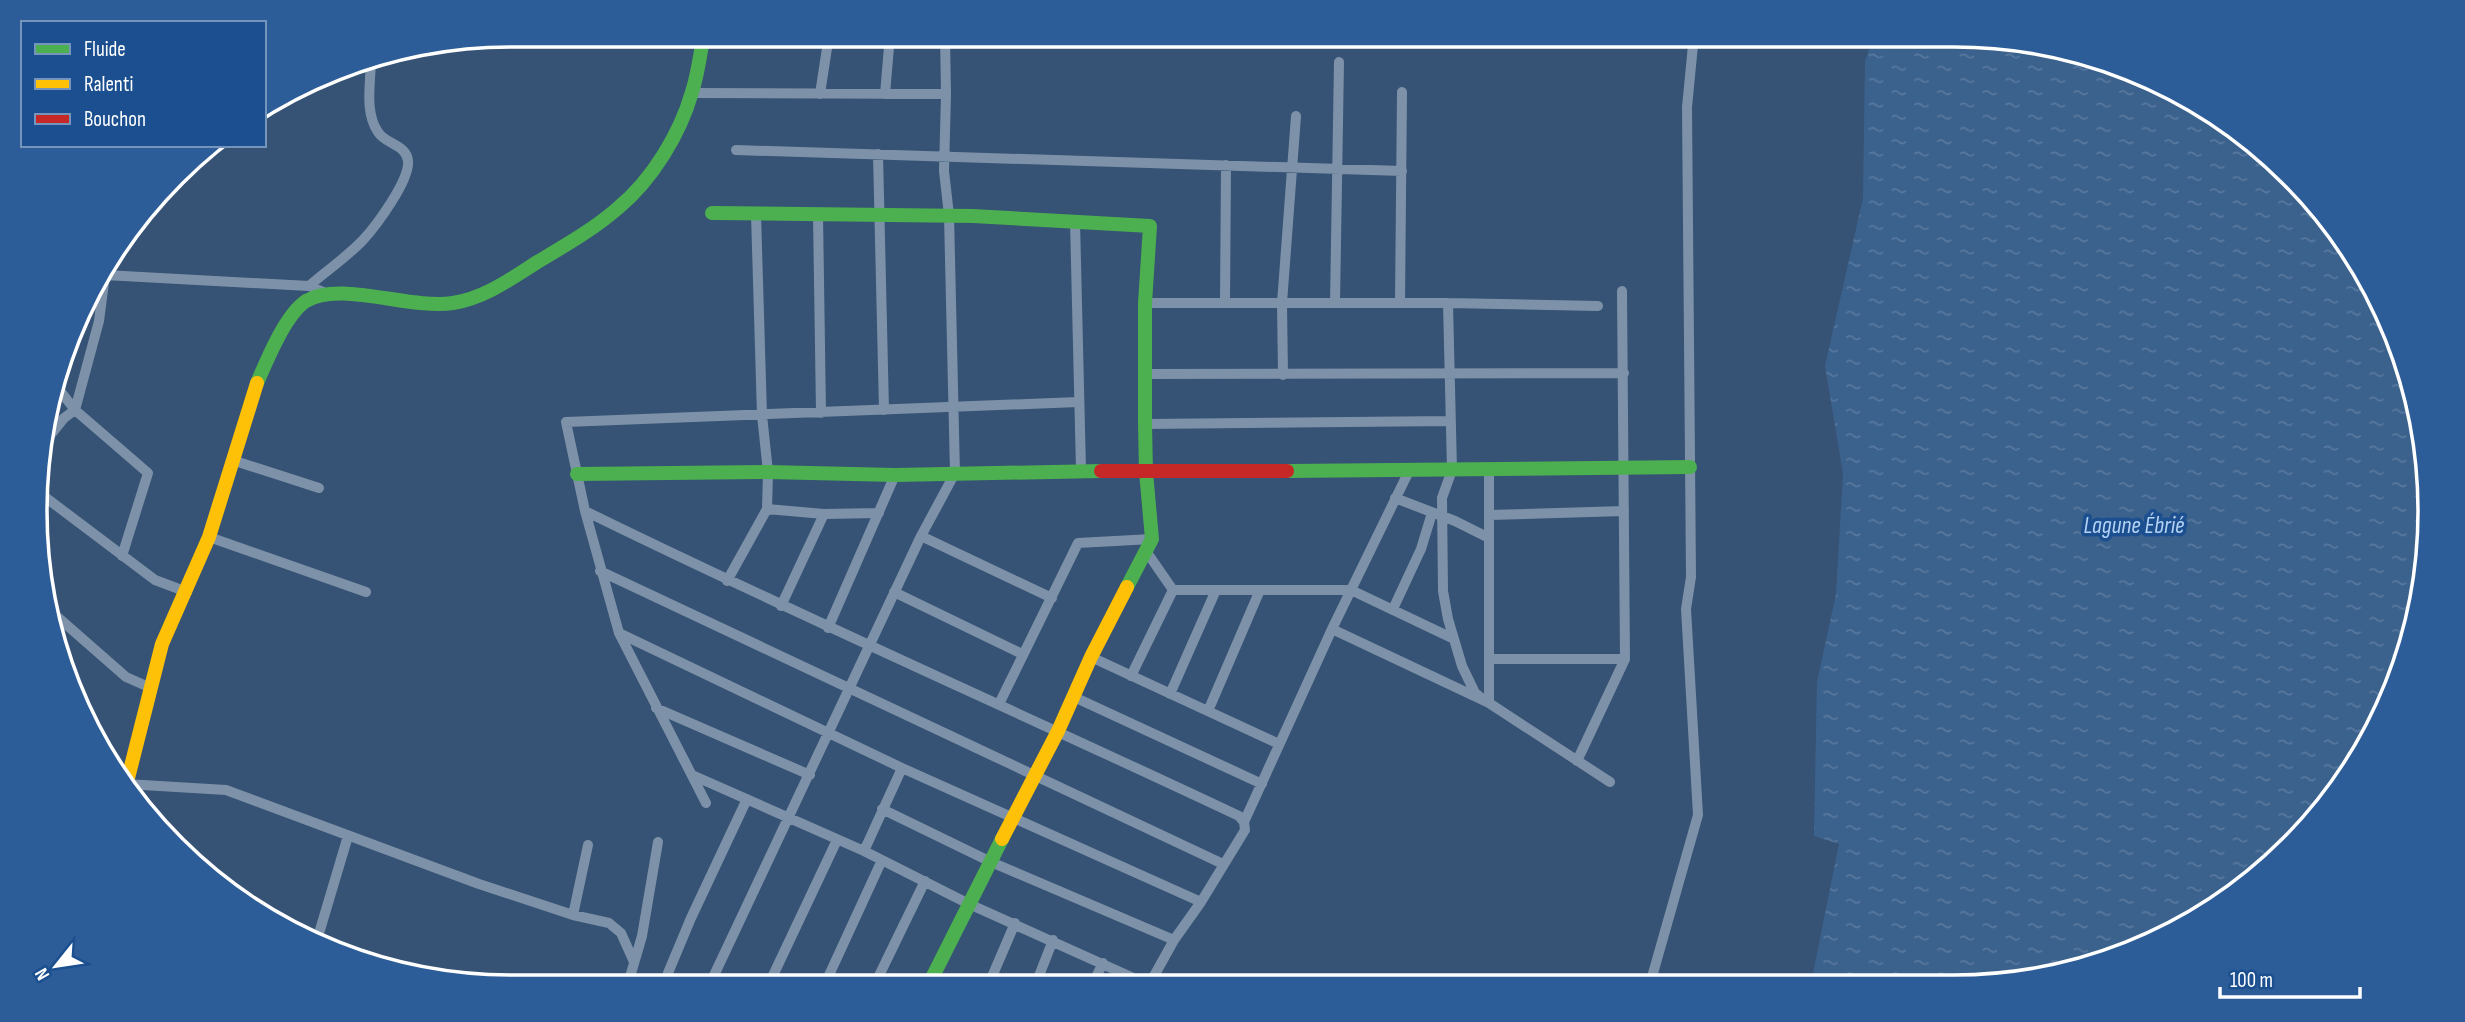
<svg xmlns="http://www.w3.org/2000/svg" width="2465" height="1022" viewBox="0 0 2465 1022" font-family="'Sofia Sans Condensed',sans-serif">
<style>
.water{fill:url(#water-ripples)}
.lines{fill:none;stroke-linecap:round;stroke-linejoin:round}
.street{stroke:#7d92a8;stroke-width:10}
.fast{stroke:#4caf50;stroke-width:14}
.slow{stroke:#ffc107;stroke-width:14}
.jam{stroke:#c62828;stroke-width:14}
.labels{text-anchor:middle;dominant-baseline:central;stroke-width:7;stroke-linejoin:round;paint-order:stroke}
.water-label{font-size:24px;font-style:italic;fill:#b5d3f5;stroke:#1b4f8f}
.rim{fill:none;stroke:#fff;stroke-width:3.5}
</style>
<defs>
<pattern id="water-ripples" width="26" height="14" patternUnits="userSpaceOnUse" patternTransform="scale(1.75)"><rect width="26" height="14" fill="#3b618d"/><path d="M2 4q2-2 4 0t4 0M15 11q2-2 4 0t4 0" fill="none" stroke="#58799e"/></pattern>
</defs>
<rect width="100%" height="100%" fill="#365274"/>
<path class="water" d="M 1874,35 L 1954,35 L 2107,60 L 2192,99 L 2268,153 L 2331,221 L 2381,300 L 2414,387 L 2429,479 L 2426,573 L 2405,664 L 2350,776 L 2268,869 L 2164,938 L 2017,983 L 1811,983 L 1839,844 L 1814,836 L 1817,682 L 1836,594 L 1843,474 L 1825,366 L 1863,198 L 1865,61 Z"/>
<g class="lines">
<path class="street" d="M 692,93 L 946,94
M 820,94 L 829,35
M 885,94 L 890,35
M 736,150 L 1402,171
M 878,154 L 884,410
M 818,214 L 821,413
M 1075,221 L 1081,470
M 97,277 L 105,275 L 309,286 L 326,293
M 309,286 C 326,271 347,257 363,240 C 376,226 410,180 408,161 C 407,145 385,144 378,132 C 364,112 371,82 371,58
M 1145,303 L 1448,303 L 1598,306
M 1225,303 L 1226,165
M 1335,303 L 1339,62
M 1400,303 L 1402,92
M 1448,303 L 1452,470 L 1442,498 L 1443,591 L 1448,619 L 1462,666 L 1475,693 L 1485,701
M 1145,374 L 1624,373
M 1283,375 L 1282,303 L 1296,116
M 54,383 L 75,410 L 148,473 L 122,556
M 1145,424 L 1450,421
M 39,449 L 64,418 L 75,410 L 99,321 L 105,275
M 232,460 L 319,488
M 41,494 L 155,580 L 187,592
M 1395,498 L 1455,521 L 1489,538
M 767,509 L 824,514 L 879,513
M 585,511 C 801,617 1021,713 1239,816 L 1244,822
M 1489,515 L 1624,511
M 921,536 L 1052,598
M 209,537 L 366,592
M 1146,551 L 1173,590 L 1351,590 L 1454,639
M 600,571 L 1223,864
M 727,581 L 767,509 L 768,472 L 762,415 L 756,214
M 894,592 L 1022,654
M 45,606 L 126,677 L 151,688
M 781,606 L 824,514
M 1393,609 L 1421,549 L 1432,513
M 828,628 L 895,475
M 1332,629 L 1489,703 L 1610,782
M 619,633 L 902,768 L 1201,902
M 1091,657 L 1279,744
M 1489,659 L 1625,659
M 1131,676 L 1173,590
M 1170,694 L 1216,590
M 1074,697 L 1262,784
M 1489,703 L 1489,470
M 999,704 L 1078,543 L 1152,539
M 656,708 L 810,775
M 1208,711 L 1260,590
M 1577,761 L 1625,659 L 1622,291
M 692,775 L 864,851 L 969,904 L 1149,985
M 126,784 L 226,790 L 479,884 L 573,915 L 609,923 L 621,933 L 634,962
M 706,803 L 619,633 L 585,511 L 566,422 L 1078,402
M 882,809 L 991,862 L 1174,940
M 864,851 L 902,768
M 573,915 L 588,845
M 317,940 L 348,836
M 1650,984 L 1698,815 L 1686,609 L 1691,577 L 1687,107 L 1694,35
M 1092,985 L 1103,963
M 1149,985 L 1174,940 L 1201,902 L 1245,830 L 1244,822 L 1332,629 L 1409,471
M 709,986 L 921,536 L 955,473 L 949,215 L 944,171 L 946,94 L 945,35
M 768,986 L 837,840
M 824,986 L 882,860
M 841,986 L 855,984 L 860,986
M 874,986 L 925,881
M 988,986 L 1015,923
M 1035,986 L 1053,940
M 630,987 L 630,977 L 642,936 L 658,842
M 667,987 L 668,973 L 691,918 L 747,799"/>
<path class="fast" d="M 712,213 L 973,216 L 1150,226 L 1145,303 L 1145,424 L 1146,472 L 1152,539 L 1127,587
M 257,383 C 267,360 285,315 306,301 C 340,280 410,310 453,303 C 485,298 512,278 539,261 C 566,245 594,229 618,208 C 652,180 680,134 692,92 C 698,74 700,54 704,35
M 1287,471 L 1690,467
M 577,474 L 768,472 L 895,475 L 1101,471
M 928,986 L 1002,839"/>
<path class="slow" d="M 126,786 L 162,644 L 209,537 L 257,383
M 1002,839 L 1058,731 L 1091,657 L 1127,587"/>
<path class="jam" d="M 1101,471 L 1287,471"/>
</g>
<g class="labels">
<g class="water-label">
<text x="2134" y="525">Lagune Ébrié</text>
</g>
</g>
<path d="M0 0H2465V1022H0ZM511 47H1954A464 464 0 0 1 2418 511V511A464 464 0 0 1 1954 975H511A464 464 0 0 1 47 511V511A464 464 0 0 1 511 47Z" fill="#2d5d98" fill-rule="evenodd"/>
<path class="rim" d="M511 47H1954A464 464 0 0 1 2418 511V511A464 464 0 0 1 1954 975H511A464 464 0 0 1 47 511V511A464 464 0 0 1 511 47Z"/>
<rect x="21" y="21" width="245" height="126" fill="#1b4f8f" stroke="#7695bc" stroke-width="2"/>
<rect x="35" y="44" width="35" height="10" fill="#4caf50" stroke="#7695bc" stroke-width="2"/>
<text x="84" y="56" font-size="21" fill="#ffffff">Fluide</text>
<rect x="35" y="79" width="35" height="10" fill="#ffc107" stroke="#7695bc" stroke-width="2"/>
<text x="84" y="91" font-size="21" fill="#ffffff">Ralenti</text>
<rect x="35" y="114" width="35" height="10" fill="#c62828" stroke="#7695bc" stroke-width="2"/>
<text x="84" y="126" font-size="21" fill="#ffffff">Bouchon</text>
<g transform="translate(56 966) rotate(240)" stroke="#1b4f8f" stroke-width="5" paint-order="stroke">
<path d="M0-5L12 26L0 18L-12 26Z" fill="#ffffff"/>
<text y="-10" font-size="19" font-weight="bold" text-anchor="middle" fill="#ffffff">N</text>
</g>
<path d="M2220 987v10h140v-10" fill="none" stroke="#ffffff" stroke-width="3.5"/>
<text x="2230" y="987" font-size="21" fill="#ffffff" stroke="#1b4f8f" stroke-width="5" paint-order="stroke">100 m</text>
</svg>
